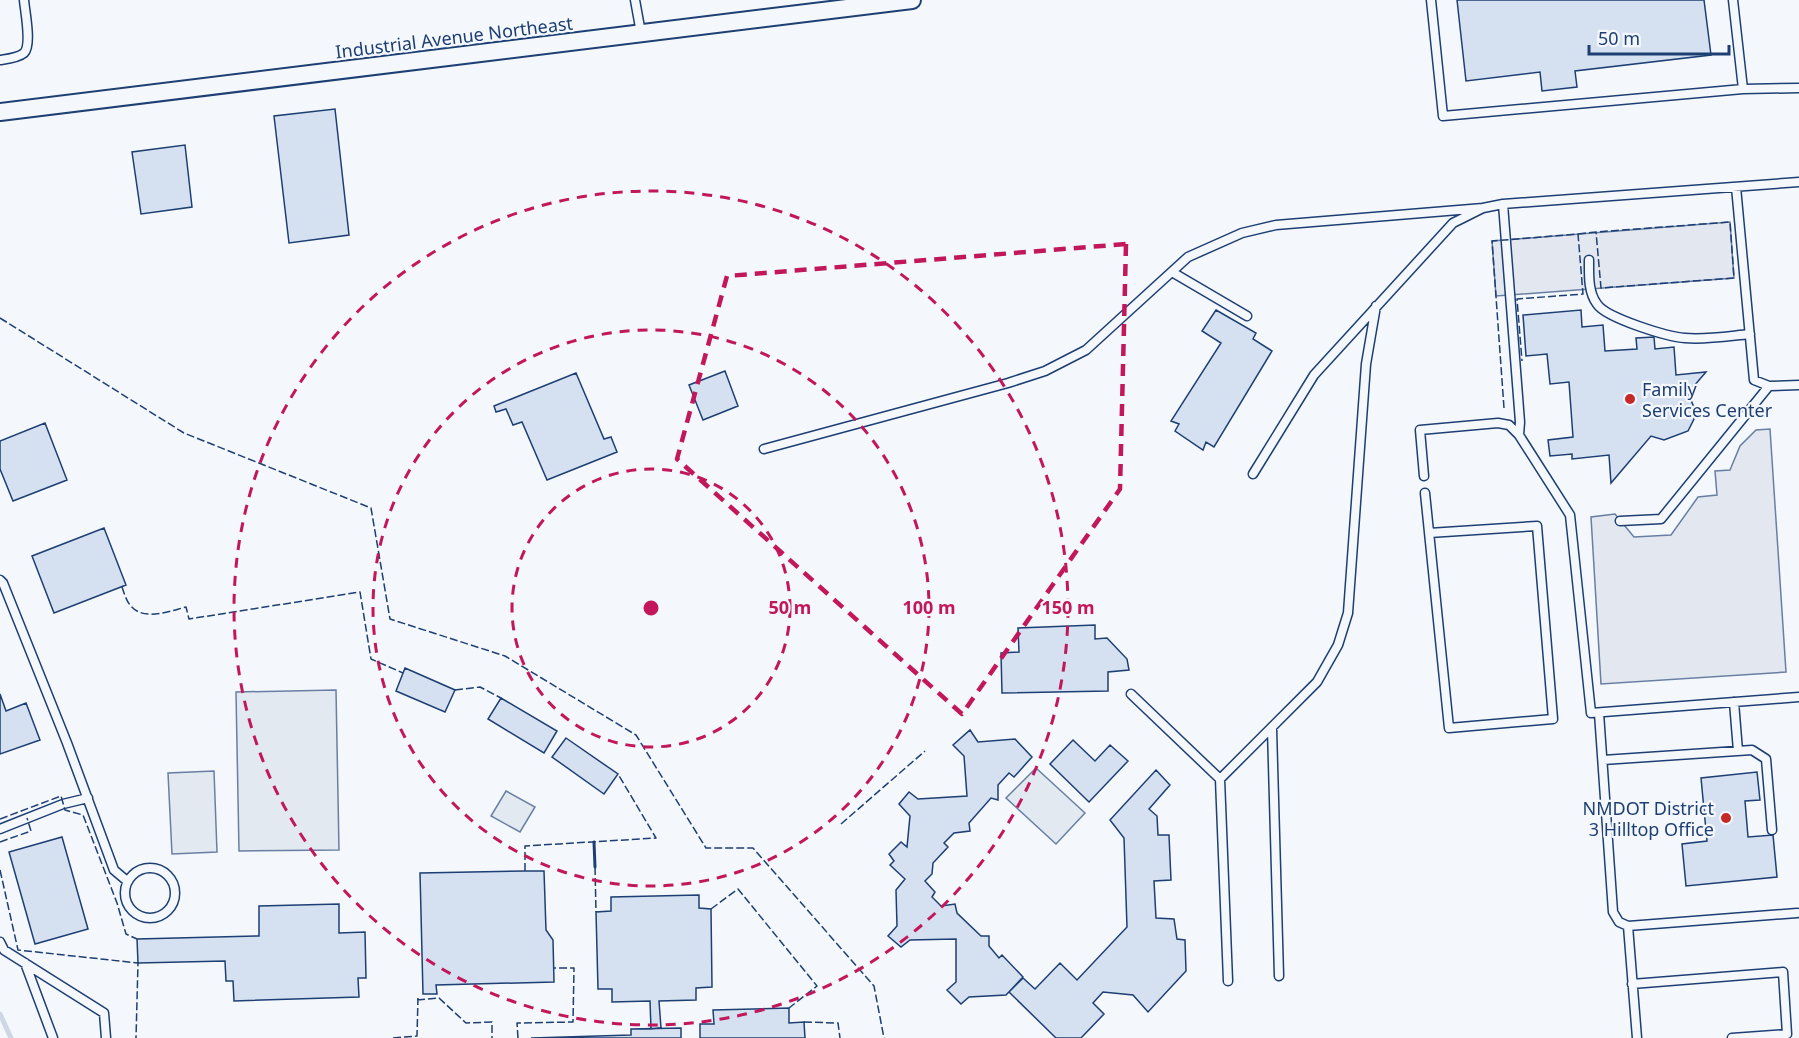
<svg xmlns="http://www.w3.org/2000/svg" width="1799" height="1038" viewBox="0 0 1799 1038" font-family="'Noto Sans',sans-serif">
<style>
.green{fill:#e3e9f0;stroke:#687fa3;stroke-width:1.5}
.parking{fill:#e3e8f0;stroke:#687fa3;stroke-width:1.5}
.lines{fill:none;stroke-linecap:round;stroke-linejoin:round}
.stream{stroke:#cfd7e4;stroke-width:5}
.building{fill:#d5e0f0;stroke:#1d3f73;stroke-width:1.5}
.lane-casing{stroke:#1d3f73;stroke-width:11}
.street-casing{stroke:#1d3f73;stroke-width:20}
.lane{stroke:#f4f7fb;stroke-width:8}
.street{stroke:#f4f7fb;stroke-width:16}
.fence{stroke:#1d3f73;stroke-width:1.5;stroke-dasharray:8 3;stroke-linecap:butt}
.wall{stroke:#1d3f73;stroke-width:3}
.marked{fill:none;stroke:#c2185b;stroke-width:4.5;stroke-dasharray:12 8;stroke-linejoin:round}
.ring{fill:none;stroke:#c2185b;stroke-width:3;stroke-dasharray:10 8}
.poi-dot{fill:#c62828;stroke:#f4f7fb;stroke-width:2}
.labels{text-anchor:middle;dominant-baseline:central;stroke-width:4.5;stroke-linejoin:round;paint-order:stroke}
.street-label{font-size:18px;fill:#1d3f73;stroke:#f4f7fb}
.poi-label{font-size:18px;fill:#1d3f73;stroke:#f4f7fb;text-anchor:start}
.centre{fill:#c2185b;stroke:#f4f7fb;stroke-width:3}
.ring-label{font-size:18px;text-anchor:middle;font-weight:bold;fill:#c2185b;stroke:#f4f7fb;stroke-width:4.5;stroke-linejoin:round;paint-order:stroke}
</style>
<rect width="100%" height="100%" fill="#f4f7fb"/>
<path class="green" d="M 336,690 L 339,850 L 239,851 L 236,692 Z
M 1036,768 L 1085,813 L 1056,844 L 1006,798 Z
M 214,771 L 217,852 L 172,854 L 168,773 Z
M 506,791 L 535,807 L 520,832 L 491,816 Z"/>
<path class="parking" d="M 1730,222 L 1734,278 L 1496,296 L 1492,241 Z
M 1770,429 L 1786,672 L 1601,684 L 1591,517 L 1615,514 L 1634,537 L 1671,535 L 1698,497 L 1717,495 L 1715,471 L 1730,470 L 1740,446 L 1756,430 Z"/>
<g class="lines">
<path class="stream" d="M 0,1014 L 11,1038"/>
</g>
<path class="building" d="M 1457,0 L 1704,0 L 1711,55 L 1575,71 L 1577,87 L 1542,91 L 1540,72 L 1466,81 Z
M 335,109 L 349,235 L 289,243 L 274,116 Z
M 185,145 L 192,207 L 141,214 L 132,152 Z
M 1216,310 L 1256,333 L 1253,339 L 1272,351 L 1214,447 L 1206,442 L 1203,450 L 1175,431 L 1179,424 L 1171,421 L 1221,343 L 1202,331 Z
M 1581,310 L 1582,327 L 1603,325 L 1605,351 L 1637,349 L 1636,338 L 1654,337 L 1655,349 L 1674,347 L 1676,375 L 1706,372 L 1688,393 L 1693,405 L 1694,419 L 1688,431 L 1664,440 L 1651,436 L 1611,483 L 1609,455 L 1572,459 L 1572,454 L 1550,456 L 1548,440 L 1573,437 L 1569,382 L 1550,384 L 1547,354 L 1526,356 L 1523,315 Z
M 725,371 L 738,406 L 703,420 L 689,385 Z
M 576,373 L 604,439 L 611,437 L 617,452 L 547,480 L 522,422 L 513,425 L 506,409 L 496,412 L 494,406 Z
M 45,423 L 67,480 L 13,501 L 0,469 L 0,441 Z
M 104,528 L 126,585 L 54,613 L 32,556 Z
M 1095,625 L 1095,639 L 1107,638 L 1127,659 L 1129,670 L 1108,672 L 1108,691 L 1002,693 L 1001,653 L 1019,652 L 1018,628 Z
M 405,668 L 455,690 L 445,712 L 396,691 Z
M 0,694 L 6,711 L 26,703 L 40,740 L 0,754 Z
M 501,698 L 557,731 L 544,753 L 488,719 Z
M 970,730 L 978,742 L 1015,739 L 1032,757 L 1014,777 L 1009,773 L 998,785 L 998,800 L 991,798 L 969,823 L 970,831 L 954,833 L 944,843 L 948,847 L 933,863 L 932,874 L 925,881 L 935,892 L 932,897 L 941,906 L 955,904 L 957,913 L 981,936 L 989,936 L 989,946 L 999,958 L 1002,955 L 1023,977 L 1006,995 L 969,997 L 961,1004 L 947,990 L 956,982 L 956,939 L 910,940 L 901,947 L 888,936 L 897,926 L 896,890 L 905,879 L 890,865 L 894,861 L 889,854 L 901,842 L 907,847 L 910,816 L 899,804 L 909,792 L 918,799 L 967,796 L 964,756 L 953,745 Z
M 566,738 L 618,774 L 604,794 L 552,757 Z
M 1073,740 L 1095,761 L 1110,745 L 1128,761 L 1089,802 L 1050,764 Z
M 1156,770 L 1170,785 L 1149,809 L 1157,816 L 1158,835 L 1169,835 L 1171,880 L 1154,881 L 1156,918 L 1174,919 L 1177,939 L 1185,940 L 1186,971 L 1148,1012 L 1133,995 L 1103,992 L 1093,1003 L 1104,1014 L 1081,1038 L 1056,1038 L 1009,992 L 1023,978 L 1035,989 L 1060,963 L 1077,980 L 1127,927 L 1124,838 L 1110,820 Z
M 1757,772 L 1760,800 L 1745,801 L 1748,837 L 1773,835 L 1777,877 L 1686,886 L 1682,844 L 1707,841 L 1701,778 Z
M 62,837 L 88,929 L 35,944 L 9,852 Z
M 525,871 L 544,871 L 546,930 L 553,940 L 554,982 L 436,985 L 437,994 L 423,994 L 420,873 Z
M 699,895 L 699,908 L 711,909 L 712,987 L 696,988 L 696,1000 L 659,1001 L 661,1028 L 651,1029 L 650,1001 L 612,1002 L 612,989 L 598,989 L 596,912 L 611,911 L 611,897 Z
M 339,904 L 339,933 L 365,932 L 366,978 L 358,978 L 359,997 L 234,1001 L 233,981 L 226,981 L 225,961 L 138,963 L 137,939 L 259,936 L 259,906 Z
M 789,1008 L 789,1023 L 804,1022 L 805,1038 L 700,1038 L 700,1024 L 714,1024 L 713,1010 Z
M 681,1028 L 681,1038 L 531,1038 L 631,1035 L 631,1029 Z"/>
<g class="lines">
<defs>
<path id="lane" d="M 635,0 L 641,33
M 1431,0 L 1443,116 L 1743,89
M 1733,0 L 1743,89 L 1799,88
M 0,60 C 7,59 18,58 24,53 C 32,45 25,12 24,0
M 1736,187 L 1754,380 L 1769,386
M 1503,204 L 1520,422 L 1519,435 L 1570,515 L 1591,713 L 1799,697
M 1589,260 C 1589,275 1588,292 1597,304 C 1606,318 1668,337 1685,338 C 1706,340 1729,336 1750,334
M 1172,272 L 1247,316
M 764,449 L 1008,383 L 1045,371 L 1086,350 L 1188,257 L 1242,233 L 1276,225 L 1483,208
M 1253,474 L 1314,375 L 1453,223 L 1483,208 L 1503,204 L 1799,182
M 1424,476 L 1420,430 L 1498,423 L 1509,425 L 1519,435
M 1425,493 L 1449,728 L 1553,719 L 1537,526 L 1429,533
M 1620,521 L 1661,519 L 1769,386 L 1799,385
M 0,580 L 3,583 L 67,743 L 114,870 L 127,881
M 1131,694 L 1220,779 L 1228,981
M 1734,702 L 1738,751
M 1599,713 L 1613,912 L 1619,922 L 1628,926 L 1797,913
M 1272,729 L 1279,976
M 1603,760 L 1752,750 L 1766,759 L 1772,830
M 1220,779 L 1317,682 L 1338,645 L 1348,613 L 1366,364 L 1376,306
M 0,829 L 63,804 L 88,798
M125 893a25 25 0 1 1 50 0a25 25 0 1 1-50 0Z
M 1628,926 L 1637,1038
M 0,942 L 4,950 L 104,1013 L 106,1038
M 25,963 L 53,1038
M 1632,984 L 1783,972 L 1787,1034 L 1732,1038"/>
<path id="street" d="M 0,112 L 912,0"/>
</defs>
<use href="#lane" class="lane-casing"/>
<use href="#street" class="street-casing"/>
<use href="#lane" class="lane"/>
<use href="#street" class="street"/>
<path class="fence" d="M 1578,234 L 1596,232 L 1730,222 L 1734,278 L 1601,288 L 1596,232
M 0,318 L 184,433 L 371,508 L 390,619 L 505,656 L 636,735 L 706,848 L 753,848 L 874,986 L 884,1038
M 1504,408 L 1492,241 L 1578,234 L 1583,294 L 1517,299 L 1522,361
M 122,587 C 124,593 126,600 130,605 C 143,622 170,611 186,607 L 189,619 L 360,592 L 371,659 L 403,673
M 455,690 L 480,687 L 501,698
M 0,819 L 61,796 L 65,810 L 83,815 L 117,903 L 126,934 L 137,939
M 841,824 L 925,751
M 0,842 L 31,831 L 27,818
M 595,867 L 596,912
M 0,870 L 18,950 L 138,963 L 136,1038
M 525,871 L 525,846 L 656,838 L 618,774
M 711,909 L 738,889 L 817,986 L 789,1008
M 417,1000 L 439,998 L 466,1023 L 492,1022 L 492,1038
M 804,1022 L 838,1023 L 840,1038
M 393,1038 L 417,1036 L 418,998
M 518,1038 L 517,1023 L 573,1022 L 574,968 L 554,968"/>
<path class="wall" d="M 594,842 L 595,867"/>
</g>
<path class="marked" d="M 1126,244 L 1120,489 L 962,714 L 677,459 L 727,276 Z"/>
<g class="ring">
<circle cx="651" cy="608" r="139"/>
<circle cx="651" cy="608" r="278"/>
<circle cx="651" cy="608" r="417"/>
</g>
<g class="poi-dot">
<circle cx="1630" cy="399" r="6"/>
<circle cx="1726" cy="818" r="6"/>
</g>
<g class="labels">
<g class="street-label">
<text transform="translate(454 37) rotate(-7)">Industrial Avenue Northeast</text>
</g>
<g class="poi-label">
<text x="1642" y="389">Family<tspan x="1642" dy="21">Services Center</tspan></text>
<text x="1714" y="808" text-anchor="end">NMDOT District<tspan x="1714" dy="21">3 Hilltop Office</tspan></text>
</g>
</g>
<circle cx="651" cy="608" r="9" class="centre"/>
<g class="ring-label">
<text x="790" y="614">50 m</text>
<text x="929" y="614">100 m</text>
<text x="1068" y="614">150 m</text>
</g>
<path d="M1589 45v9h140v-9" fill="none" stroke="#1d3f73" stroke-width="3"/>
<text x="1598" y="45" font-size="18" fill="#1d3f73" stroke="#f4f7fb" stroke-width="4.5" paint-order="stroke">50 m</text>
</svg>
